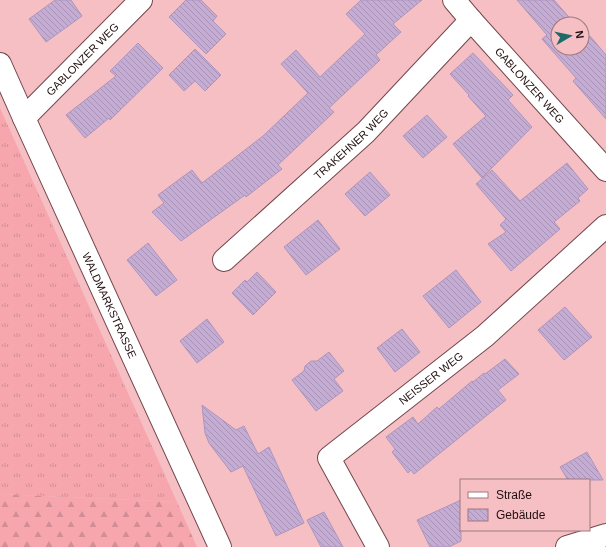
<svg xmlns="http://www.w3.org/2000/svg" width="606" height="547" viewBox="0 0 606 547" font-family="Arial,sans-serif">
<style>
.grass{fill:url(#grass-tufts)}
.forest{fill:url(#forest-firs)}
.building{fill:url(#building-back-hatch);stroke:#ae95bd}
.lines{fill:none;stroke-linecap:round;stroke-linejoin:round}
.minor-casing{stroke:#74474c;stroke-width:24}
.minor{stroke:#fff;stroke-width:22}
.labels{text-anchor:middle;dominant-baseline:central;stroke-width:3;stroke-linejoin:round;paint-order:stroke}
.street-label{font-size:11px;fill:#210f11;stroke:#f5bfc4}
</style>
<defs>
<pattern id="grass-tufts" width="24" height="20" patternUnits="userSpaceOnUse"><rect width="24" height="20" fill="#f7a6ae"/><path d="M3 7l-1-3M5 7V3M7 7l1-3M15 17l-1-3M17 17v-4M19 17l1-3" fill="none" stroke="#d38e95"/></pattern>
<pattern id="forest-firs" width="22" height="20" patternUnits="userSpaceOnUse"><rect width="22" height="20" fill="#f7a6ae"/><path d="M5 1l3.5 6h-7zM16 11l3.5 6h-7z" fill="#d38e95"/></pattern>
<pattern id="building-back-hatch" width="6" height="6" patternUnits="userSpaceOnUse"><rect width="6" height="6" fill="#c5acd4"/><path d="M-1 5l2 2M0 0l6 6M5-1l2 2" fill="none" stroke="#a993b5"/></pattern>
</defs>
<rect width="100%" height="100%" fill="#f5bfc4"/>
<path class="grass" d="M 0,108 L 177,502 L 0,494 Z"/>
<path class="forest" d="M 0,494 L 177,502 L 197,547 L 0,547 Z"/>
<path class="building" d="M 55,0 L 71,0 L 82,16 L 46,42 L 29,19 Z
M 186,0 L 201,0 L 217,16 L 213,21 L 226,34 L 206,54 L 169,17 Z
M 361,0 L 422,0 L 393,24 L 401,32 L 376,55 L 380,60 L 329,108 L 334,112 L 278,165 L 282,169 L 246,197 L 245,195 L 181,241 L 152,212 L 164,203 L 158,195 L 192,170 L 202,183 L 263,136 L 308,93 L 281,64 L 296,50 L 320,77 L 365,34 L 346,14 Z
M 517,0 L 554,0 L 575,24 L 558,24 L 558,48 L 582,48 L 582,32 L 587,38 L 590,36 L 606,55 L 606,119 L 573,81 L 576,78 L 542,39 L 547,35 Z
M 138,43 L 163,68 L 110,120 L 109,118 L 85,138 L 66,115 L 116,76 L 110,71 Z
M 195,49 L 221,75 L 205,91 L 195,81 L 184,91 L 169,75 Z
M 473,53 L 513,95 L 508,100 L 532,127 L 482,178 L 453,144 L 486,116 L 468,96 L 469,95 L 450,74 Z
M 427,115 L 447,137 L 423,158 L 403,136 Z
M 567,163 L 588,189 L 578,198 L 580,201 L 554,222 L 560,229 L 511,271 L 488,244 L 506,232 L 500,225 L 506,219 L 476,184 L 492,170 L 520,201 Z
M 370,172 L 390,195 L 365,216 L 345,194 Z
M 318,220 L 340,249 L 306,275 L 284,247 Z
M 148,243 L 177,280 L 156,296 L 127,260 Z
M 456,270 L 481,302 L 449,328 L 423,296 Z
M 257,272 L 276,292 L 253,315 L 232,293 L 245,280 L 247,282 Z
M 565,307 L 592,337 L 564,360 L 538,330 Z
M 207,319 L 224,342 L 197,363 L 180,341 Z
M 402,329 L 420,352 L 395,372 L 377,348 Z
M 329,352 L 344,371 L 334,379 L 343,391 L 316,411 L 292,380 L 304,371 L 305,366 L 311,361 L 317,361 Z
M 505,359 L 519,374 L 498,390 L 506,400 L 414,474 L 411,470 L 408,473 L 392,452 L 395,449 L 386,437 L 413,417 L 418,424 L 437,407 L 439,409 L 472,381 L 473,382 L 484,373 L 485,374 Z
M 202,405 L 236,430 L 244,426 L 258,454 L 269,447 L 304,523 L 276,536 L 243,466 L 231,472 L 209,443 L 205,433 Z
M 587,452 L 603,480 L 568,480 L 560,467 Z
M 461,500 L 461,541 L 449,547 L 430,547 L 417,520 Z
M 324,512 L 343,547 L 321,547 L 307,520 Z"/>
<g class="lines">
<defs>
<g id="minor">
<path id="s1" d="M 454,0 L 471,20 L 606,170"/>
<path id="s2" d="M 0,64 L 24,118 L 220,547"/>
<path id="s3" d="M 24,118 L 141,0"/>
<path id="s4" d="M 224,260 L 366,132 L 471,20"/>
<path id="s5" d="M 378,547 L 329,458 L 485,336 L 606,226"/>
<path d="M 567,547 L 606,535"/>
</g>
</defs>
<use href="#minor" class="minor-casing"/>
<use href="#minor" class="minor"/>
</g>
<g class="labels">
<g class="street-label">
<text stroke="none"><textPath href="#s3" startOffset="83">GABLONZER WEG</textPath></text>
<text stroke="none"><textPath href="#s1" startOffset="114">GABLONZER WEG</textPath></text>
<text stroke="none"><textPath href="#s4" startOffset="172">TRAKEHNER WEG</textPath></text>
<text stroke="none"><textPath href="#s2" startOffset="265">WALDMARKSTRASSE</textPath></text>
<text stroke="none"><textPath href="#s5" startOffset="231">NEISSER WEG</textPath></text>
</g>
</g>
<rect x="460" y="479" width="130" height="52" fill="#f5bfc4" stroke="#a0797c"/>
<rect x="468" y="492" width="20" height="6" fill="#ffffff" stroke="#a0797c"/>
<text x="496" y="499" font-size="12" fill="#210f11">Straße</text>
<rect x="468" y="509" width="20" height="12" fill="url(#building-back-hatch)" stroke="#a0797c"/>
<text x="496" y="519" font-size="12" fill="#210f11">Gebäude</text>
<g transform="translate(570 36) rotate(81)"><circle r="19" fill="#f5bfc4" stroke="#a0797c"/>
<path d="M0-3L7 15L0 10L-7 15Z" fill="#1d6a68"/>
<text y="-6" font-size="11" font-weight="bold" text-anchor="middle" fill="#210f11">N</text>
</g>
</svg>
